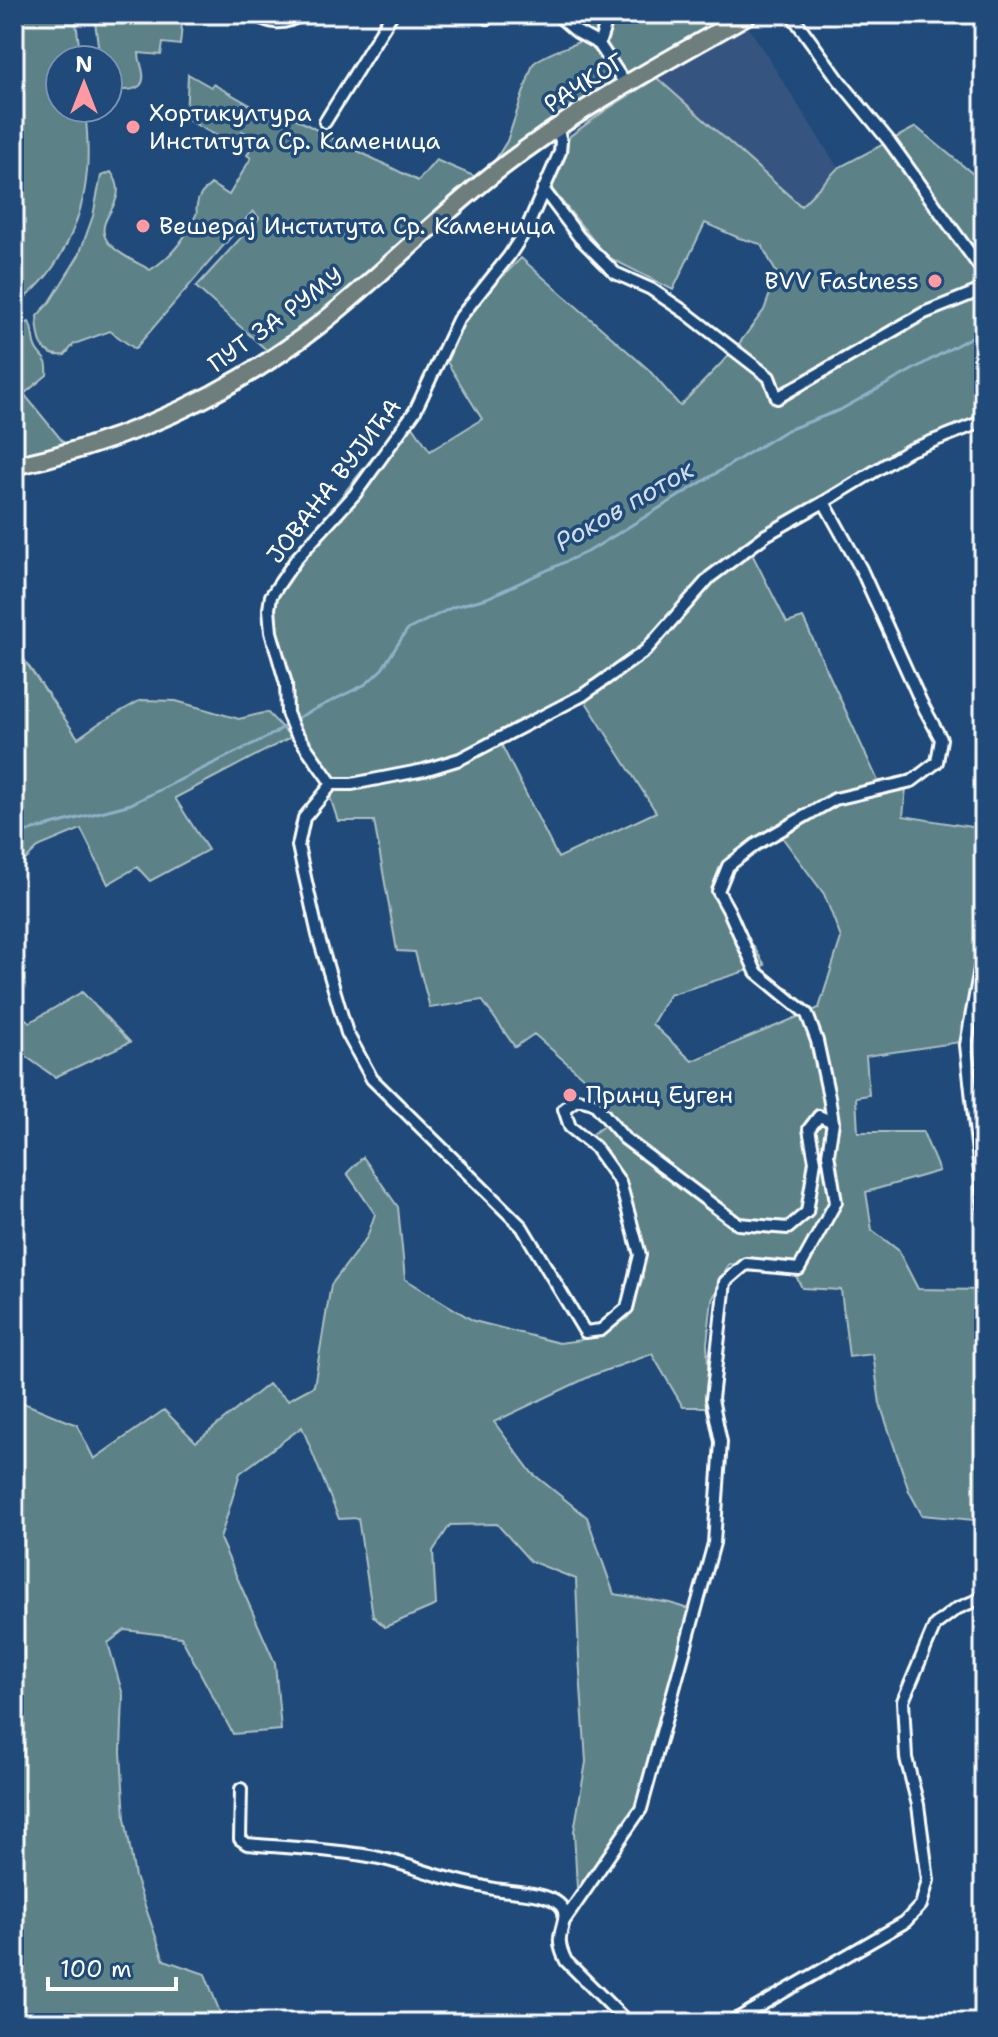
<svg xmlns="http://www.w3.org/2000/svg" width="998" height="2037" viewBox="0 0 998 2037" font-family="'Shantell Sans',sans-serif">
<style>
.built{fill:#355580}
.green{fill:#5c8287;stroke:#aec0c3;stroke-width:2;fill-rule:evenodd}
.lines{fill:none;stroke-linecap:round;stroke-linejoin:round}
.stream{stroke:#90b1c8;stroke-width:3}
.street-casing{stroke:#fff;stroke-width:16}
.primary-casing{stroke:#fff;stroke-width:22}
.street{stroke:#1f4a7a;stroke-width:10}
.primary{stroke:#6d7e7c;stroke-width:16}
.poi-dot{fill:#ff9aa2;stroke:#1f4a7a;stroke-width:3}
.labels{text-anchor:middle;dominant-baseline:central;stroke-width:7;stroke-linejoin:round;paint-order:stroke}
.street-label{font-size:24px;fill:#fff;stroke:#1f4a7a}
.poi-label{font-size:24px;fill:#fff;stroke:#1f4a7a;text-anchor:start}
.water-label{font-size:26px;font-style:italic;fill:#d1dee8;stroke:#1f4a7a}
</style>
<rect width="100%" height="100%" fill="#1f4a7a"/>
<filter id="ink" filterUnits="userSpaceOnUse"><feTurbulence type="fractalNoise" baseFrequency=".0125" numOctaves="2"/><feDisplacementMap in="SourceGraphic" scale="16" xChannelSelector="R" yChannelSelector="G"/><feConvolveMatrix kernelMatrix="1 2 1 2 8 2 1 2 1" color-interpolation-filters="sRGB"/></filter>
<g filter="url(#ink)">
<path class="built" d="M 748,26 L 838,168 L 801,207 L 657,78 Z"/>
<path class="green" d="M 14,14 L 75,14 L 81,60 L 60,60 L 60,108 L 85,108 C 87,128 89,151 87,171 C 83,221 57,279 14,305 Z
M 94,14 L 183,14 L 180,45 L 163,43 L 161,55 L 139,53 C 139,61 142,65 143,73 C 146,94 122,91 108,87 L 108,60 L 100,60 Z
M 563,14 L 605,14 L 594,37 Z
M 613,14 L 739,14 L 628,80 L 599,41 Z
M 583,40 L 602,57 L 620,85 L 486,175 L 507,141 L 533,64 C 545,53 567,48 583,40 Z
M 188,74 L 211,87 L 213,84 L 268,115 L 273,106 L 326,135 L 418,181 L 436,160 L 474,176 L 479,182 L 272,355 L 196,287 L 259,218 L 253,211 L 135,349 L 110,331 L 74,344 L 65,355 C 39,358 38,336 37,316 L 50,302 L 79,255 L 93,216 L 101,176 L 111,172 C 134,203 90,218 108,242 C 116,253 138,263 150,270 C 170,258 185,239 195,217 C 199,207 195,215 197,205 C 198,195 205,190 211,184 L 229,195 L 251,158 L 247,155 L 256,140 L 242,131 L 233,145 L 186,119 Z
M 657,78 L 801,206 L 838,168 L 916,127 L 984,183 L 984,420 L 910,448 L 747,544 L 787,623 L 803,618 L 878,781 L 907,779 L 903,816 L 984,829 L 984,964 L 976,993 L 974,1040 L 866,1056 L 869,1095 L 856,1097 L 858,1132 L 923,1132 L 939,1171 L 866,1192 L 872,1230 L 898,1250 L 918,1289 L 984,1290 L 984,1521 L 922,1515 L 909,1491 L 880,1404 L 873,1354 L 849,1357 L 841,1290 L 802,1288 L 792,1268 L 729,1264 L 712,1300 L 707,1343 L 710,1407 L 683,1407 L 652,1354 L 593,1375 L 494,1422 L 532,1473 L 587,1517 L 614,1594 L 670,1603 L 691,1610 L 649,1804 L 578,1908 L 574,1831 L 586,1762 L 579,1657 L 576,1579 L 530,1561 L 497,1524 L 450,1525 L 433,1551 L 436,1605 L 385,1627 L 373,1616 L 358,1518 L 339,1519 L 302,1427 L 240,1473 L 220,1539 L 275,1663 L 281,1730 L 233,1734 L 181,1637 L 125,1630 L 108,1643 L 123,1695 L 121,1752 L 125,1818 L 135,1877 L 164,1960 L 205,1974 L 224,2023 L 14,2023 L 14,1399 L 77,1425 L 94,1459 L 164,1410 L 196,1442 L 268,1384 L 288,1400 L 314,1386 L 331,1285 L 367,1237 L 375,1214 L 347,1173 L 363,1157 L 398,1207 L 405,1279 L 474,1321 L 559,1343 L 581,1340 L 627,1319 L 643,1278 L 632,1218 L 615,1174 L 587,1138 L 609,1122 L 593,1086 L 534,1034 L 515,1047 L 482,1000 L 430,1008 L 415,952 L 397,951 L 374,821 L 338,821 L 327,788 L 291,737 L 175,798 L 208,850 L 150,881 L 137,867 L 108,884 L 81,829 L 40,846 L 14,871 L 14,645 L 78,738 L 98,724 L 141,700 L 176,701 L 239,719 L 267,712 L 290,736 L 273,646 L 272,595 L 307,539 L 406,416 L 430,451 L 482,419 L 447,362 L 469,311 L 521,258 L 648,369 L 680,406 L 735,349 L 764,310 L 777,274 L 761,244 L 739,238 L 705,223 L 673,290 L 606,256 L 551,188 L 570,136 L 606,110 ZM 579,691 L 656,812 L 558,858 L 498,738 ZM 773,825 L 824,894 L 841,938 L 819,1008 L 692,1061 L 652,1024 L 669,995 L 765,965 L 716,887 L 723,868 Z
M 29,322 C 33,329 32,335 34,343 C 38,359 49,354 47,375 L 24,394 L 68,448 L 14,460 L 14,328 Z
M 82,992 L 130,1042 L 55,1077 L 14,1048 L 14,1011 L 30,1022 Z"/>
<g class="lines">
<path class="stream" d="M 295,719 L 366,684 L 382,669 L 407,630 L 453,607 L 487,598 L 591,550 L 785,431 L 840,410 L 984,330
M 14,835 L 131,804 L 273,734 L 285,726"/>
<defs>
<path id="street" d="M 251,14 C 271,23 282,27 302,14
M 556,14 L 577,32 L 599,44
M 609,14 L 599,44 L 626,85
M 791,14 L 839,80 L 889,141 L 984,273
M 488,18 L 491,14
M 325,122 L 392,14
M 543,189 L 579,237 L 615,273 L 651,289 L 685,312 L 769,377 L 777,398 L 924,313 L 984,289
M 332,784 L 304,818 L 298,846 L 318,935 L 347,1033 L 372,1079 L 522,1227 L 585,1332 L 601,1330 L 627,1308 L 640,1255 L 620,1182 L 595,1147 L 570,1127 L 564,1109 L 577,1099 L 594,1103 L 624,1138 L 738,1224 L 788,1228 L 807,1212 L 815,1161 L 809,1129 L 819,1116 L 833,1122
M 332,784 L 294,730 L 287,713 L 286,684 L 271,632 L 269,609 L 271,596 L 297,558 L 355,494 L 415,411 L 458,320 L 509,256 L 527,228 L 560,152 L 561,141 L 557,128
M 332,784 L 352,784 L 424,770 L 460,759 L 583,695 L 645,651 L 710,577 L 766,535 L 824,502 L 908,451 L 984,421
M 984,947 L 966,1045 L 984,1208
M 241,1789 L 240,1839 L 247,1844 C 288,1848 329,1849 369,1856 C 394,1860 416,1869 440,1876 C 457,1881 476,1885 494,1889 C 511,1892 546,1892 559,1904 C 570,1913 561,1926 560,1938 C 559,1946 562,1953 566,1961 L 628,2023
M 564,1921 L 641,1809 L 714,1543 L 721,1442 L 712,1399 L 725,1282 L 746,1264 L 799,1269 L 836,1202 L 828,1154 L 833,1122 L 829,1097 L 817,1041 L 807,1014 L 756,972 L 729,911 L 718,891 L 728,866 L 755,845 L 835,799 L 912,781 L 937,762 L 941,739 L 921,702 L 861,569 L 824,502
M 730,2023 L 905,1922 L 921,1905 L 928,1880 L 918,1805 L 906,1758 L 903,1701 L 935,1625 L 956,1609 L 984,1597"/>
<path id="primary" d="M 14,466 C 125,442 229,395 319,325 C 383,275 438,216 502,167 C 579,107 666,62 749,14"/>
</defs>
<use href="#street" class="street-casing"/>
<use href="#primary" class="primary-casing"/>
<use href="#street" class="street"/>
<use href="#primary" class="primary"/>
</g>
</g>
<g class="poi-dot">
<circle cx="133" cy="127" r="8"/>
<circle cx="143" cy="226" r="8"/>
<circle cx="935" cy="281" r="8"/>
<circle cx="570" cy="1095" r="8"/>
</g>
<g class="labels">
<g class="street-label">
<text transform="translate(584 83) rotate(-32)">РАЧКОГ</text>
<text transform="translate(276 320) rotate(-36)">ПУТ ЗА РУМУ</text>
<text transform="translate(334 481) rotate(-52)">ЈОВАНА ВУЈИЋА</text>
</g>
<g class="poi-label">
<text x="149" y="113">Хортикултура<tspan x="149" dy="28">Института Ср. Каменица</tspan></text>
<text x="159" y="226">Вешерај Института Ср. Каменица</text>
<text x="919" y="281" text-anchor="end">BVV Fastness</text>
<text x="586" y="1095">Принц Еуген</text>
</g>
<g class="water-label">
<text transform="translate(624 505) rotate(-30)">Роков поток</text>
</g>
</g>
<rect width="998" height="2037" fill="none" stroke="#1f4a7a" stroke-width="48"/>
<rect x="24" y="24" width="950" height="1989" fill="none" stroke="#fff" stroke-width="3" filter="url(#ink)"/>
<g transform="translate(84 84)"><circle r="38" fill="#1f4a7a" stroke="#7992af" stroke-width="2"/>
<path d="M0-6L14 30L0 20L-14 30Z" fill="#ff9aa2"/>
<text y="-12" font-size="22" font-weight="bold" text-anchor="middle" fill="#ffffff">N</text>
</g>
<path d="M48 1977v12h128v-12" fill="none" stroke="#ffffff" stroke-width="4"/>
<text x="60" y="1977" font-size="24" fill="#ffffff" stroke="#1f4a7a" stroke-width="6" paint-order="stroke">100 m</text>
</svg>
